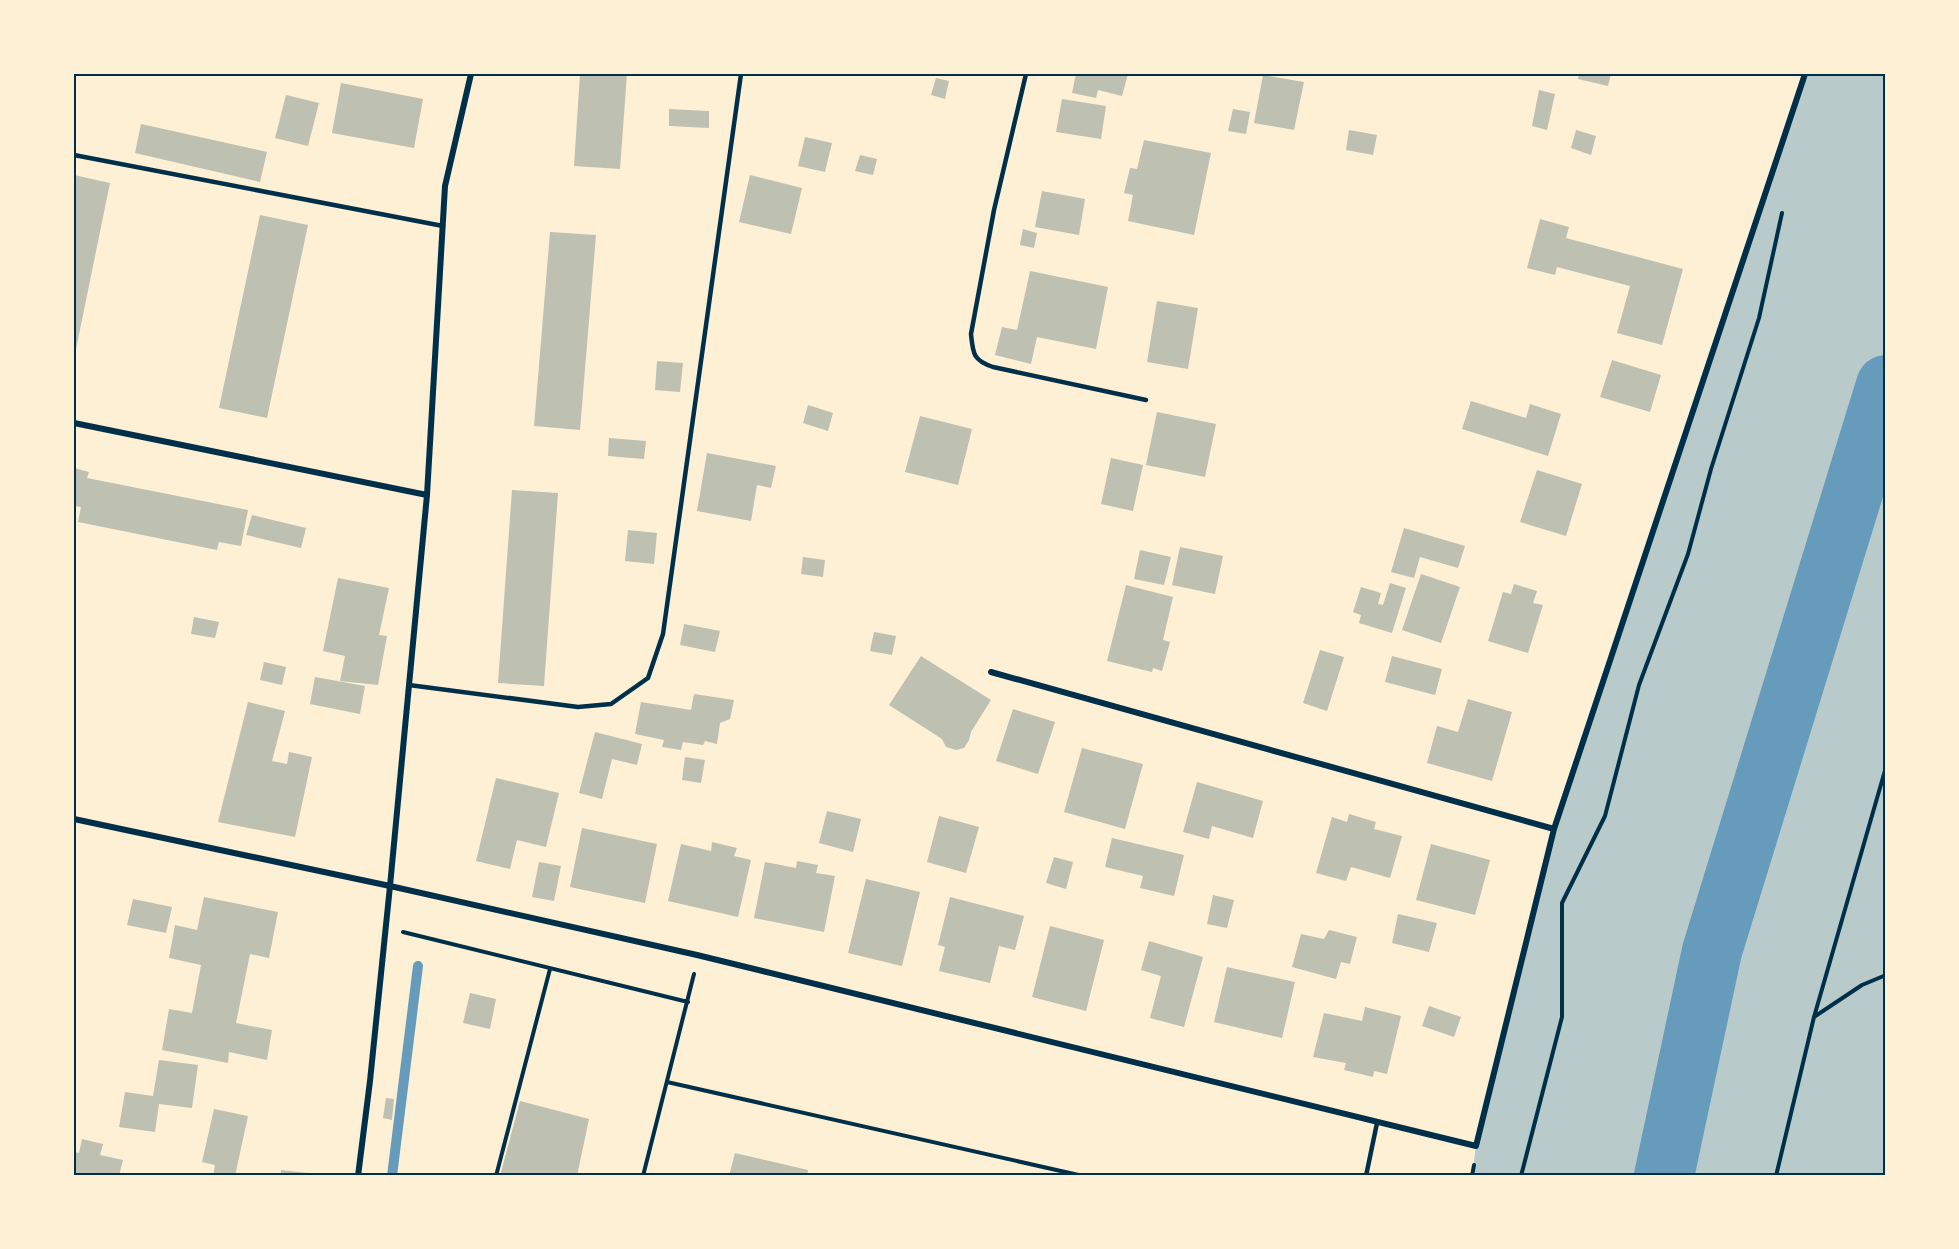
<svg xmlns="http://www.w3.org/2000/svg" width="1959" height="1249" viewBox="0 0 1959 1249" font-family="'Roboto Condensed',sans-serif">
<style>
.green{fill:#b9caca}
.lines{fill:none;stroke-linecap:round;stroke-linejoin:round}
.stream{stroke:#669bbc;stroke-width:10}
.river{stroke:#669bbc;stroke-width:60}
.building{fill:#bec0b2}
.path{stroke:#003049;stroke-width:4}
.service{stroke:#003049;stroke-width:4.5}
.minor{stroke:#003049;stroke-width:6}
.neatline{fill:none;stroke:#003049;stroke-width:2}
</style>
<rect width="100%" height="100%" fill="#fdf0d5"/>
<path class="green" d="M 1805,74 L 1885,74 L 1885,1175 L 1472,1176 L 1476,1146 L 1554,829 Z"/>
<g class="lines">
<path class="stream" d="M 392,1176 L 418,966"/>
<path class="river" d="M 1664,1176 L 1712,951 L 1886,385"/>
</g>
<path class="building" d="M 580,74 L 627,74 L 620,169 L 574,166 Z
M 1076,74 L 1128,74 L 1122,96 L 1098,90 L 1096,98 L 1072,93 Z
M 1579,74 L 1611,74 L 1608,86 L 1578,79 Z
M 1263,75 L 1304,82 L 1294,130 L 1254,123 Z
M 936,78 L 949,81 L 945,99 L 931,95 Z
M 341,83 L 423,99 L 414,148 L 332,133 Z
M 1539,90 L 1555,94 L 1547,130 L 1532,126 Z
M 286,95 L 319,103 L 308,146 L 275,138 Z
M 1062,99 L 1106,106 L 1101,139 L 1056,132 Z
M 669,109 L 709,111 L 709,128 L 669,126 Z
M 1233,109 L 1250,112 L 1246,134 L 1228,131 Z
M 141,124 L 267,152 L 260,182 L 135,153 Z
M 1349,130 L 1377,135 L 1373,155 L 1346,150 Z
M 1576,130 L 1596,136 L 1591,155 L 1571,148 Z
M 805,137 L 832,143 L 825,172 L 798,166 Z
M 1144,140 L 1211,153 L 1194,235 L 1128,221 L 1133,195 L 1124,193 L 1130,168 L 1137,169 Z
M 860,155 L 877,159 L 873,175 L 855,171 Z
M 74,175 L 110,183 L 75,354 L 74,354 Z
M 750,175 L 802,188 L 791,234 L 739,222 Z
M 1042,191 L 1085,199 L 1079,235 L 1035,227 Z
M 260,215 L 308,225 L 267,418 L 219,408 Z
M 1540,219 L 1569,227 L 1566,238 L 1683,269 L 1662,345 L 1617,333 L 1630,286 L 1557,267 L 1555,275 L 1527,268 Z
M 1023,229 L 1037,233 L 1034,248 L 1020,245 Z
M 550,232 L 596,235 L 580,430 L 534,426 Z
M 1030,271 L 1108,287 L 1096,349 L 1037,337 L 1031,364 L 995,355 L 1002,327 L 1017,330 Z
M 1157,301 L 1198,308 L 1188,369 L 1147,362 Z
M 1612,360 L 1661,375 L 1650,412 L 1600,397 Z
M 657,361 L 683,363 L 680,392 L 655,390 Z
M 1471,401 L 1526,418 L 1530,404 L 1561,414 L 1548,456 L 1462,429 Z
M 808,405 L 833,413 L 828,431 L 803,423 Z
M 1157,412 L 1216,424 L 1205,477 L 1146,465 Z
M 920,416 L 972,429 L 958,485 L 905,472 Z
M 609,438 L 646,441 L 644,459 L 608,456 Z
M 707,453 L 776,466 L 771,488 L 757,485 L 751,521 L 697,511 Z
M 1111,458 L 1143,465 L 1133,511 L 1101,504 Z
M 74,468 L 89,472 L 87,478 L 248,510 L 241,546 L 219,542 L 217,550 L 78,522 L 81,507 L 74,506 Z
M 1537,470 L 1582,484 L 1566,536 L 1520,522 Z
M 512,490 L 558,493 L 544,686 L 498,683 Z
M 252,515 L 306,528 L 301,548 L 246,535 Z
M 1404,528 L 1465,546 L 1458,568 L 1420,557 L 1414,578 L 1391,572 Z
M 628,530 L 657,533 L 654,564 L 625,561 Z
M 1180,547 L 1223,556 L 1215,594 L 1172,585 Z
M 1140,550 L 1171,557 L 1164,585 L 1134,579 Z
M 803,557 L 825,560 L 823,577 L 801,574 Z
M 1421,574 L 1460,587 L 1441,643 L 1402,630 Z
M 338,578 L 389,588 L 379,635 L 387,636 L 378,685 L 340,681 L 345,656 L 323,651 Z
M 1390,583 L 1406,588 L 1392,633 L 1359,623 L 1361,615 L 1353,612 L 1361,587 L 1381,593 L 1378,604 L 1383,605 Z
M 1514,584 L 1537,591 L 1533,603 L 1543,605 L 1528,653 L 1488,641 L 1503,592 L 1511,594 Z
M 1126,585 L 1173,597 L 1163,640 L 1170,642 L 1162,671 L 1153,668 L 1152,672 L 1107,661 Z
M 194,617 L 219,622 L 215,638 L 191,634 Z
M 684,624 L 720,631 L 715,652 L 680,645 Z
M 874,632 L 896,636 L 892,655 L 870,651 Z
M 1320,650 L 1344,657 L 1327,711 L 1303,703 Z
M 921,656 L 991,700 L 971,732 L 969,740 L 964,748 L 956,750 L 946,747 L 942,739 L 889,705 Z
M 1392,656 L 1442,669 L 1435,695 L 1385,682 Z
M 264,662 L 286,667 L 282,685 L 260,680 Z
M 315,677 L 365,686 L 360,714 L 310,704 Z
M 694,694 L 734,700 L 730,719 L 720,723 L 717,744 L 705,741 L 703,745 L 683,742 L 681,750 L 662,747 L 664,740 L 635,734 L 641,702 L 691,710 Z
M 1468,699 L 1512,712 L 1492,781 L 1427,763 L 1437,726 L 1458,732 Z
M 248,702 L 285,711 L 272,761 L 287,764 L 289,752 L 312,757 L 295,837 L 218,822 Z
M 1013,709 L 1055,722 L 1038,774 L 996,761 Z
M 595,732 L 642,744 L 637,765 L 612,759 L 602,799 L 579,793 Z
M 1082,748 L 1143,764 L 1125,829 L 1064,812 Z
M 685,757 L 705,760 L 701,783 L 682,780 Z
M 496,778 L 559,793 L 546,847 L 517,840 L 510,869 L 476,861 Z
M 1197,782 L 1263,801 L 1253,838 L 1212,826 L 1209,839 L 1183,832 Z
M 827,811 L 861,819 L 853,852 L 819,843 Z
M 1349,814 L 1376,822 L 1374,829 L 1402,836 L 1390,878 L 1351,867 L 1346,881 L 1316,873 L 1332,817 L 1347,822 Z
M 939,816 L 979,827 L 966,873 L 927,862 Z
M 582,828 L 657,844 L 645,903 L 570,887 Z
M 1112,838 L 1184,855 L 1174,896 L 1140,888 L 1143,876 L 1105,867 Z
M 712,842 L 737,848 L 734,856 L 751,860 L 738,917 L 668,901 L 681,844 L 711,851 Z
M 1431,844 L 1490,860 L 1475,915 L 1416,900 Z
M 1054,857 L 1073,862 L 1066,889 L 1046,883 Z
M 797,861 L 818,865 L 816,873 L 835,876 L 824,932 L 754,918 L 765,862 L 796,868 Z
M 539,862 L 561,866 L 554,901 L 532,897 Z
M 866,879 L 920,892 L 902,966 L 848,953 Z
M 1213,895 L 1234,900 L 1227,928 L 1207,924 Z
M 204,897 L 278,912 L 269,958 L 250,954 L 236,1023 L 272,1030 L 267,1060 L 229,1052 L 228,1063 L 162,1050 L 169,1009 L 192,1013 L 201,965 L 169,958 L 175,925 L 197,930 Z
M 950,897 L 1024,916 L 1015,950 L 999,946 L 990,983 L 939,971 L 945,947 L 938,945 Z
M 133,899 L 172,907 L 166,933 L 127,925 Z
M 1398,914 L 1437,923 L 1429,952 L 1392,943 Z
M 1050,926 L 1104,940 L 1086,1011 L 1032,997 Z
M 1329,930 L 1357,937 L 1350,964 L 1341,962 L 1336,979 L 1292,967 L 1301,934 L 1324,939 Z
M 1149,941 L 1203,957 L 1184,1027 L 1150,1018 L 1161,976 L 1141,970 Z
M 1227,967 L 1295,982 L 1282,1038 L 1214,1022 Z
M 470,993 L 496,999 L 490,1029 L 463,1023 Z
M 1429,1006 L 1461,1017 L 1454,1037 L 1422,1026 Z
M 1365,1007 L 1401,1016 L 1387,1074 L 1374,1071 L 1373,1077 L 1344,1070 L 1346,1063 L 1313,1057 L 1324,1013 L 1362,1021 Z
M 159,1060 L 198,1065 L 192,1108 L 159,1104 L 155,1132 L 119,1127 L 125,1092 L 153,1096 Z
M 386,1098 L 394,1099 L 392,1120 L 383,1118 Z
M 520,1101 L 589,1119 L 577,1176 L 500,1176 Z
M 214,1109 L 248,1116 L 235,1176 L 213,1176 L 215,1165 L 202,1162 Z
M 82,1139 L 103,1144 L 100,1155 L 123,1160 L 119,1176 L 74,1176 L 74,1152 L 79,1153 Z
M 735,1153 L 808,1170 L 807,1176 L 729,1176 Z
M 281,1170 L 308,1173 L 307,1176 L 281,1176 Z"/>
<g class="lines">
<path class="path" d="M 403,932 L 688,1002
M 1814,1017 L 1862,985 L 1886,975
M 667,1082 L 1083,1176
M 496,1176 L 550,969
M 643,1176 L 694,974
M 1472,1176 L 1474,1165
M 1521,1176 L 1562,1017 L 1562,903 L 1605,816 L 1639,685 L 1688,554 L 1711,469 L 1759,318 L 1782,213
M 1776,1176 L 1814,1017 L 1886,767"/>
<path class="service" d="M 1026,74 L 994,210 L 971,334 C 973,354 973,360 993,367 L 1146,400
M 74,155 L 443,226
M 409,685 L 578,707 L 611,704 L 648,678 L 663,634 L 741,74
M 1366,1176 L 1377,1123"/>
<path class="minor" d="M 74,423 L 427,495
M 991,672 L 1554,829
M 74,819 L 390,886 L 697,955 L 1476,1146 L 1554,829 L 1805,74
M 358,1176 L 370,1081 L 390,886 L 427,495 L 445,186 L 471,74"/>
</g>
<rect width="1959" height="1249" fill="none" stroke="#fdf0d5" stroke-width="150"/>
<rect x="75" y="75" width="1809" height="1099" class="neatline"/>
</svg>
